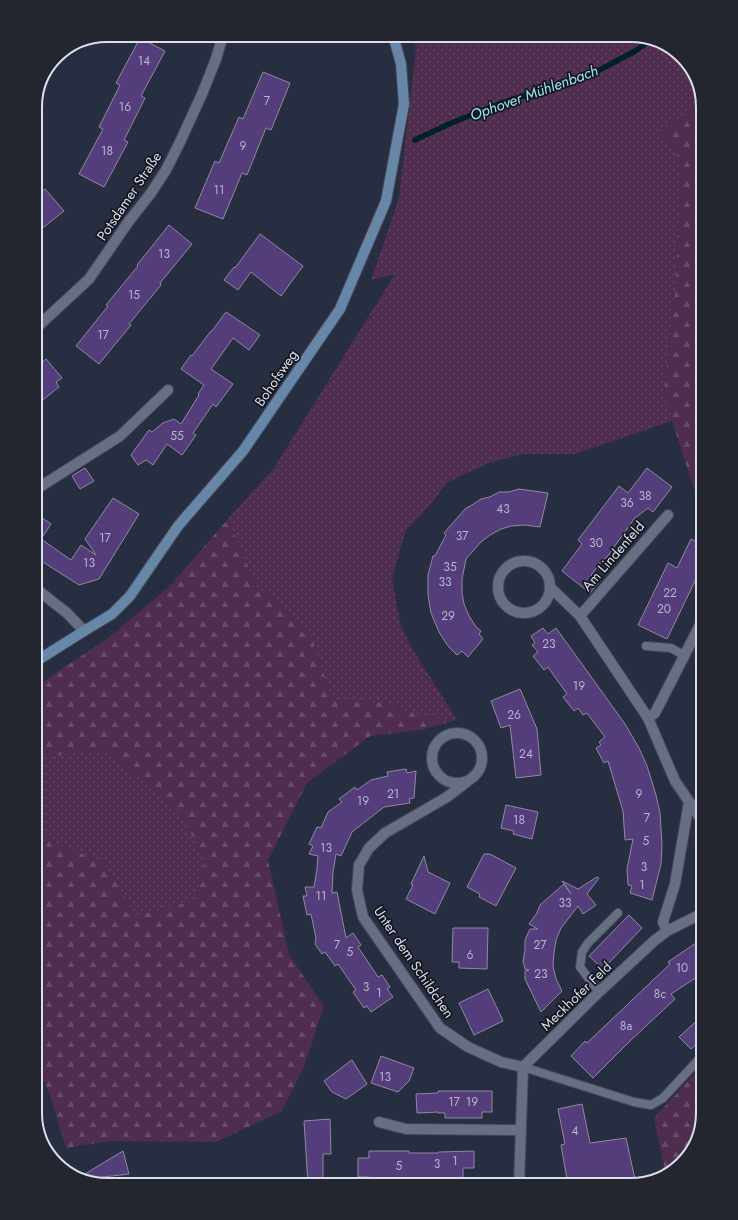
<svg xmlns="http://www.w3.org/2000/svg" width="738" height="1220" viewBox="0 0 738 1220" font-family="Jost,sans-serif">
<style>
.grass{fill:url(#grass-dots)}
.forest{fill:url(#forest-firs)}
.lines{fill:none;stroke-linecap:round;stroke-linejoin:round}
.stream{stroke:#002128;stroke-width:5.5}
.building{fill:#533d7a;stroke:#9089a0}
.lane-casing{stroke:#464a5a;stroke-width:10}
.street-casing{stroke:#464a5a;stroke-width:12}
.secondary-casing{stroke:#464a5a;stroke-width:12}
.lane{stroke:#686f85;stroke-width:8}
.street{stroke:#686f85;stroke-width:10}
.secondary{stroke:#6786a8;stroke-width:10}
.labels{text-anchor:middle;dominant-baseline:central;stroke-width:3.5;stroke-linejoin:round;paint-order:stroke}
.number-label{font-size:12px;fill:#b9b6d0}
.street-label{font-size:14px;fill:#dbdfec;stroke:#14161f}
.water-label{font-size:15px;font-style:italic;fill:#99e5f7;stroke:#14161f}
.rim{fill:none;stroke:#dbdfec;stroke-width:2}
</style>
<defs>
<pattern id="grass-dots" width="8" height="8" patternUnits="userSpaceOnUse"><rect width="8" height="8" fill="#4f2d4e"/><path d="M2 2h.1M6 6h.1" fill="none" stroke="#684b68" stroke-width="1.8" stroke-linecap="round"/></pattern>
<pattern id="forest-firs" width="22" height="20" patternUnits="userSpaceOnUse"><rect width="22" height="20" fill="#4f2d4e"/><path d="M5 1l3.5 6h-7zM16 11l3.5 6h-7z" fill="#684b68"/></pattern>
</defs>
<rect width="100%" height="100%" fill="#282e41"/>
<path class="grass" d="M 412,35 L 636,35 L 671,47 L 696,76 L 702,103 L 660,132 L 677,153 L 681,181 L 675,292 L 664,392 L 672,421 L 574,454 L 522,454 L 489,463 L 448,482 L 428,507 L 406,530 L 392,578 L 400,623 L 410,645 L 457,720 L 422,716 L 384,703 L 332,699 L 310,632 L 256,585 L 228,519 L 274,468 L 395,274 L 371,280 L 399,198 L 416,50 Z
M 103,750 L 179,810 L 205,861 L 196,900 L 136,916 L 104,862 L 47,840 L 35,819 L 35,758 Z"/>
<path class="forest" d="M 702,103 L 703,107 L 703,500 L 694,489 L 672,421 L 664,392 L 675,292 L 681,181 L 677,153 L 659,132 Z
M 228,519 L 256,585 L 310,632 L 332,699 L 384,703 L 422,716 L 457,720 L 421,730 L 370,736 L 307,783 L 268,860 L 289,955 L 324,1006 L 304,1066 L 282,1111 L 216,1142 L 108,1141 L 66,1148 L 51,1099 L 38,1065 L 35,1061 L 35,819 L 47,840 L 104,862 L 136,916 L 196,900 L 205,861 L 179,810 L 103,750 L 35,758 L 35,687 L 108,638 L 170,586 Z
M 703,1065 L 703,1113 L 691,1153 L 666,1175 L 654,1118 Z"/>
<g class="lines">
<path class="stream" d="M 415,140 L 449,124 L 501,103 L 594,73 L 637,50 L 650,40"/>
</g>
<path class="building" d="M 140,38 L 165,51 L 141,96 L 145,98 L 124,140 L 128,142 L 104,187 L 79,174 L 103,129 L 99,127 L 120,85 L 116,83 Z
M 263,72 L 290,83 L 271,130 L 266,128 L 247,175 L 242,173 L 223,219 L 195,208 L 215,161 L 219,163 L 239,117 L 243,119 Z
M 45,189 L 64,211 L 35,234 L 35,198 Z
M 169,225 L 192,244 L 160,283 L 161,285 L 129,324 L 131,325 L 99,364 L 76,346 L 108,306 L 106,305 L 138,266 L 137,265 Z
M 260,234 L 303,266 L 281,296 L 251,272 L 238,290 L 224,280 L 234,267 L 235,268 Z
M 226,312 L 260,335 L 249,350 L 233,338 L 211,369 L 233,384 L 216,407 L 213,404 L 193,433 L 196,435 L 182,455 L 167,444 L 153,465 L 146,460 L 138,465 L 131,455 L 149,430 L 152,432 L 163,423 L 174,419 L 181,424 L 199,395 L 198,394 L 204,385 L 181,369 L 191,355 L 192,356 L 211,331 L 212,331 Z
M 46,359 L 62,378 L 56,382 L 59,387 L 35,406 L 35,368 Z
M 85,468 L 94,481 L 80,489 L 72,476 Z
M 647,468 L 672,487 L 653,512 L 648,508 L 634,519 L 607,557 L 603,560 L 591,575 L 599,582 L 590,593 L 562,571 L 582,544 L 578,540 L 619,486 L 628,493 Z
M 519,489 L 548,493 L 540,527 L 525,525 L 511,526 L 501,529 L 490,535 L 481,542 L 466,559 L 462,579 L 462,593 L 464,604 L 469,616 L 476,627 L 481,631 L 479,634 L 483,639 L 468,657 L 462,651 L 457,655 L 448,646 L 439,632 L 431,613 L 428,595 L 428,575 L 433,556 L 435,556 L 446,535 L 444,533 L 465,509 L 472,505 L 481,499 L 490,497 L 499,492 L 509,492 Z
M 113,498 L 139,514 L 99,579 L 79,585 L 35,557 L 35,513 L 51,524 L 41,539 L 71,560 L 81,545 L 96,555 L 85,539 Z
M 691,539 L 703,545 L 703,581 L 697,577 L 667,639 L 638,625 L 668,563 L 677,568 Z
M 543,628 L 548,634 L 556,628 L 625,724 L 639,748 L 647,766 L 656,795 L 660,813 L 662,845 L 661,864 L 652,900 L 630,893 L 632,886 L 628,885 L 627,869 L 633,839 L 625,840 L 623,811 L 608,761 L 604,763 L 596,748 L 601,745 L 599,742 L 605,737 L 587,713 L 583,715 L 578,708 L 574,711 L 563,697 L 567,694 L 548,667 L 544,670 L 533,656 L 538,652 L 532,645 L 535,643 L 531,636 Z
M 520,689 L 537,729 L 541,775 L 516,778 L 510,725 L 501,728 L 491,701 Z
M 406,769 L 407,773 L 416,771 L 414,798 L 409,799 L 410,803 L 384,807 L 352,832 L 341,856 L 336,854 L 333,872 L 332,893 L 337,892 L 346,938 L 353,933 L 361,945 L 358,947 L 378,977 L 382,975 L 390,987 L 387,989 L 393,997 L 371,1012 L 367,1006 L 364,1008 L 353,992 L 356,990 L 338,964 L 335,966 L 325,952 L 322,954 L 315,944 L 316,938 L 311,914 L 307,915 L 303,896 L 307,896 L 305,887 L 314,887 L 317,869 L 318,856 L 309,854 L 313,846 L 309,844 L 317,827 L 321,828 L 328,812 L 342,802 L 339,799 L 355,787 L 357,790 L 371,780 L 388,776 L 387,772 Z
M 506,805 L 538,812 L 532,839 L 513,834 L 514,831 L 501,828 Z
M 484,854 L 490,854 L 516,868 L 496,906 L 479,897 L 480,894 L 467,887 Z
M 424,856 L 428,872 L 450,883 L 435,914 L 406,899 L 413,885 L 411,884 Z
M 597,877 L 599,878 L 587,894 L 596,905 L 583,914 L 578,906 L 561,928 L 556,940 L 554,953 L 553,966 L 556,979 L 562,991 L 541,1012 L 525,979 L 525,971 L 529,970 L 525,969 L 523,961 L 525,950 L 525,940 L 530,929 L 538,929 L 529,924 L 537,913 L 540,905 L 564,884 L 571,894 L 562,881 L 578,889 Z
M 629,915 L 642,928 L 603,969 L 589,956 Z
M 453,928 L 488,928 L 487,969 L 459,968 L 459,962 L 452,962 Z
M 696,943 L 703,954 L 703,973 L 671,994 L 675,999 L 630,1041 L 593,1078 L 571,1056 L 585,1041 L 587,1043 L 670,964 L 668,962 Z
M 488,989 L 503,1021 L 474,1035 L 459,1003 Z
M 703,1015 L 703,1038 L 691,1049 L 679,1037 Z
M 381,1056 L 414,1068 L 409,1081 L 398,1092 L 371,1083 Z
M 352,1060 L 367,1084 L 346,1099 L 332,1092 L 324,1081 Z
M 438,1091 L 492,1091 L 492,1112 L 482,1112 L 482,1118 L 445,1118 L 445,1113 L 438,1113 L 438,1112 L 417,1113 L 416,1094 L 438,1093 Z
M 582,1104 L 590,1143 L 626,1138 L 636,1184 L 631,1185 L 568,1185 L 561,1145 L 565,1144 L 558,1109 Z
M 330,1119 L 331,1154 L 323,1154 L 323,1185 L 308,1185 L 304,1121 Z
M 123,1151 L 129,1174 L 86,1179 L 80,1177 Z
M 369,1151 L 409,1151 L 409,1153 L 437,1153 L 439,1152 L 474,1151 L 474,1168 L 463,1168 L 463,1184 L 368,1183 L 369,1177 L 358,1177 L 358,1158 L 369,1158 Z"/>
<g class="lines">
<defs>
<path id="lane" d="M 646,646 L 671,648 L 685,656
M 599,992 L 580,967 L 582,952 L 588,943 L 618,913
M 523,1067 L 634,1102 L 651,1105 L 663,1098 L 703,1055"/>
<path id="street" d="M 35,329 L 89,279 L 129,221 L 151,193 L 166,170 L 180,142 L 202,94 L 216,59 L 223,35
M 35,490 L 120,436 L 168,390
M498 587a26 26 0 1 1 52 0a26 26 0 1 1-52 0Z
M 550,587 L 580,616 L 648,718 L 675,781 L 703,822
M 35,588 L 67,613 L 84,631
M 580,616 L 668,515
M 648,718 L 655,713 L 703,619
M432 758a25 25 0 1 1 50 0a25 25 0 1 1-50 0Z
M 468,781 L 447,797 L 385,833 L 369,848 L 359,865 L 357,890 L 363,917 L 440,1028 L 468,1047 L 501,1062 L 523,1067
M 667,931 L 663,922 L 675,884 L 689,802
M 379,1122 L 406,1129 L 520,1130
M 519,1185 L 523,1067 L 599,992 L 654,941 L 667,931 L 703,913"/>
<path id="secondary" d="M 35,662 L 84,631 L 112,614 L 130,596 L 178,526 L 243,451 L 340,309 L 386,201 L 404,104 L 401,64 L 393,35"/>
</defs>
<use href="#lane" class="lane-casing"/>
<use href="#street" class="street-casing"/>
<use href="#secondary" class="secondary-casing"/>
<use href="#lane" class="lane"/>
<use href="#street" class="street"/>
<use href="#secondary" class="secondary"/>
</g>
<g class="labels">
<g class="number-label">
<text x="144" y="61">14</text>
<text x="267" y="101">7</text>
<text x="125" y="107">16</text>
<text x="243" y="146">9</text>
<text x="107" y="151">18</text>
<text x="219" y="190">11</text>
<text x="164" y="254">13</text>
<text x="134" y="295">15</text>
<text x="103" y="335">17</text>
<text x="177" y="436">55</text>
<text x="645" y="496">38</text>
<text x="627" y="503">36</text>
<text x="503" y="509">43</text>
<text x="462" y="536">37</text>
<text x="105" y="538">17</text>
<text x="596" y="543">30</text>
<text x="89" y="563">13</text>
<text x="450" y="567">35</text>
<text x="445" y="582">33</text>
<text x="670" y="593">22</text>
<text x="664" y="609">20</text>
<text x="448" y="616">29</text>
<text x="549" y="644">23</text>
<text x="579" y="686">19</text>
<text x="514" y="715">26</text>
<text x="526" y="754">24</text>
<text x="393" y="794">21</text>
<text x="639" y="794">9</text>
<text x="363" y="801">19</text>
<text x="647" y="818">7</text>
<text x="519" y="820">18</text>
<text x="646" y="841">5</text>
<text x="326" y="848">13</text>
<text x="644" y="867">3</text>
<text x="642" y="885">1</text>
<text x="321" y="896">11</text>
<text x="565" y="903">33</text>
<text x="337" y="945">7</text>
<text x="540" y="945">27</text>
<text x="350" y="952">5</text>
<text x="470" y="955">6</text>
<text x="682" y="968">10</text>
<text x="541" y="974">23</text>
<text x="366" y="987">3</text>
<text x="379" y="993">1</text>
<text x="660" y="994">8c</text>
<text x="626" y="1026">8a</text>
<text x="385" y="1077">13</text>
<text x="454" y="1102">17</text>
<text x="472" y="1102">19</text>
<text x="575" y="1131">4</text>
<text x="455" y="1161">1</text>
<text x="437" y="1164">3</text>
<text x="399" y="1166">5</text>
</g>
<g class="street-label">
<text transform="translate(129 196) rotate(-56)">Potsdamer Straße</text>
<text transform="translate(276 378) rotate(-56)">Bohofsweg</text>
<text transform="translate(613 556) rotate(-49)">Am Lindenfeld</text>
<text transform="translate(414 962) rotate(56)">Unter dem Schildchen</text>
<text transform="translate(576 996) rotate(-44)">Meckhofer Feld</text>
</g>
<g class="water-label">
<text transform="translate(534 93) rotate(-20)">Ophover Mühlenbach</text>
</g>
</g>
<path d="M0 0H738V1220H0ZM107 42H631A65 65 0 0 1 696 107V1113A65 65 0 0 1 631 1178H107A65 65 0 0 1 42 1113V107A65 65 0 0 1 107 42Z" fill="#24262f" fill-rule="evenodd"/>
<path class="rim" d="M107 42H631A65 65 0 0 1 696 107V1113A65 65 0 0 1 631 1178H107A65 65 0 0 1 42 1113V107A65 65 0 0 1 107 42Z"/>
</svg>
